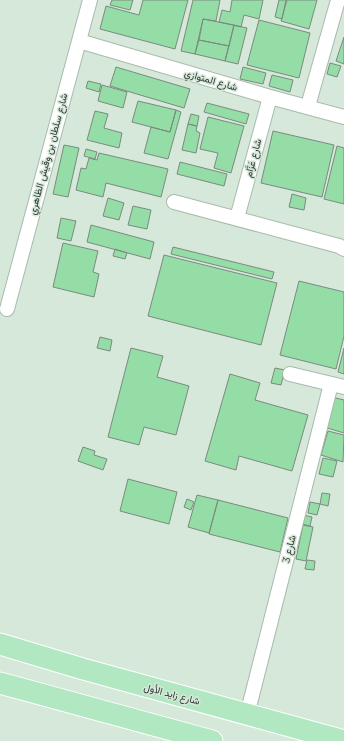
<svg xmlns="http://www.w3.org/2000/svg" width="344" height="741" viewBox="0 0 344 741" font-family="Montserrat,Vazirmatn,sans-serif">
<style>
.building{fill:#95dda7;stroke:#7a8b7e}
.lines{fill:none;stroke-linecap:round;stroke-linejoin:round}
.street-casing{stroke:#a8baac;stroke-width:16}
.primary-casing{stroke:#fff;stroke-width:23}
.street{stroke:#fff;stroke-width:14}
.primary{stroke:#b2e8c1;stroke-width:21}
.labels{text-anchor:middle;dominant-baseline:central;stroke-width:3;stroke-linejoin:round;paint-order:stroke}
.street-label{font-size:10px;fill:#2e3530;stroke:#d6e8da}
</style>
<rect width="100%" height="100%" fill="#d6e8da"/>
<path class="building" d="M 112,0 L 133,0 L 130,10 L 110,5 Z
M 143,0 L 188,0 L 175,49 L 100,29 L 106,6 L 139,15 Z
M 193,0 L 220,0 L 216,21 L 203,19 L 195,54 L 181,51 Z
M 232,0 L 263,0 L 259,19 L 244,15 L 241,27 L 219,22 L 222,10 L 230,12 Z
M 279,0 L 286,0 L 282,19 L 275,17 Z
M 287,0 L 317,0 L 309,29 L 281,21 Z
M 203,19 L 234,25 L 229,46 L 199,40 Z
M 259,20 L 310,33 L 299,78 L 247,65 Z
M 234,25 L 247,28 L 238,64 L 225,61 Z
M 344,37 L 344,64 L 336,61 Z
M 199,40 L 229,46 L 225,61 L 195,54 Z
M 330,63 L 341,66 L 337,77 L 327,74 Z
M 116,67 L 190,89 L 184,108 L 110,86 Z
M 243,67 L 266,73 L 263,84 L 240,79 Z
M 272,75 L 293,80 L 290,92 L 269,86 Z
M 88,81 L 101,84 L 99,92 L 86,88 Z
M 102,85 L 127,92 L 123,108 L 98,101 Z
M 138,101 L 176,110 L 170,132 L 132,122 Z
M 207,103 L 249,114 L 246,124 L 204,112 Z
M 176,110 L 181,112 L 168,159 L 144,153 L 151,127 L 170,132 Z
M 95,111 L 108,114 L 104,128 L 122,133 L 119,148 L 87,140 Z
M 191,114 L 199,116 L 197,126 L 188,124 Z
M 208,117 L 244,126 L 231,173 L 214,168 L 218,153 L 200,149 Z
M 188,124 L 197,126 L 196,131 L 200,133 L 196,153 L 182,150 Z
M 273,131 L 334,145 L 322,197 L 261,183 Z
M 64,145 L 79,148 L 68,197 L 53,194 Z
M 337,146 L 344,148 L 344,204 L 324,199 Z
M 86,149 L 97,152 L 95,159 L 84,156 Z
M 99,153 L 168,169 L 161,197 L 106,183 L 103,197 L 76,190 L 81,168 L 86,169 L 89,158 L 97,160 Z
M 180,162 L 227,174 L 224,186 L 177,174 Z
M 292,194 L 306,198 L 304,210 L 289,207 Z
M 108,198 L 124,203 L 119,220 L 103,216 Z
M 133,206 L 151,210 L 147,229 L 128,225 Z
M 61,218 L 76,221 L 71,241 L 57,238 Z
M 91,225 L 154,242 L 150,259 L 87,242 Z
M 63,243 L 98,251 L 93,272 L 99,274 L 94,297 L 53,287 Z
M 173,247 L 274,272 L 272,279 L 171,254 Z
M 115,249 L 127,253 L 125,259 L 113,256 Z
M 164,255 L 277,283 L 261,345 L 148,316 Z
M 299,281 L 344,292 L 344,336 L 336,369 L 280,355 Z
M 100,337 L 112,340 L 110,351 L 97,348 Z
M 131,348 L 163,356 L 157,377 L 189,386 L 176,435 L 144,427 L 139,445 L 108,437 Z
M 344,348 L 344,374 L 338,372 Z
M 275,368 L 285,370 L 281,385 L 271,383 Z
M 230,374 L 260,383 L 255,400 L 308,415 L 292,471 L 239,456 L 236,470 L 205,461 Z
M 332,397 L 344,400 L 344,433 L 324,427 Z
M 328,431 L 344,435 L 343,462 L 321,455 Z
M 83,447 L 95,451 L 94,455 L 107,459 L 103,470 L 78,461 Z
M 323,458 L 337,461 L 333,477 L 319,474 Z
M 128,479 L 177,492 L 169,524 L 120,511 Z
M 322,493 L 330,494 L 328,506 L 320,504 Z
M 197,495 L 218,500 L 209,533 L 188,527 Z
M 187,499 L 194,502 L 191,510 L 184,507 Z
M 218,500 L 288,518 L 280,552 L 209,534 Z
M 310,502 L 320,504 L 317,515 L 308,513 Z
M 299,514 L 312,517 L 310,526 L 297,523 Z
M 303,525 L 313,527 L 306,561 L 296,559 Z
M 307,560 L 315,561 L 314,570 L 305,569 Z"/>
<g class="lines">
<defs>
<path id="street" d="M 79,41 L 270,97 L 344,117
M 308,106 L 338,0
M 174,202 L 339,246 L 344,249
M 237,218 L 270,97
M 7,309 L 90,0
M 290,374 L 344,387
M 247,715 L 331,384"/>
<path id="primary" d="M 0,644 L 83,669 L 344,741
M 0,683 L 212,741"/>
</defs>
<use href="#street" class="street-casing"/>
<use href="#primary" class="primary-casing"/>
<use href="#street" class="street"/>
<use href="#primary" class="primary"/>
</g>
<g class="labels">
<g class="street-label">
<text transform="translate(211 80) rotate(16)">شارع المتوازي</text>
<text transform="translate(48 154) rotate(-75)">شارع سلطان بن وقيش الظاهري</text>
<text transform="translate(253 158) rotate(-75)">شارع عَزَّام</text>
<text transform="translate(289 549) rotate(-76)">شارع 3</text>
<text transform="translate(172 694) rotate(15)">شارع زايد الأول</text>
</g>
</g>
</svg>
